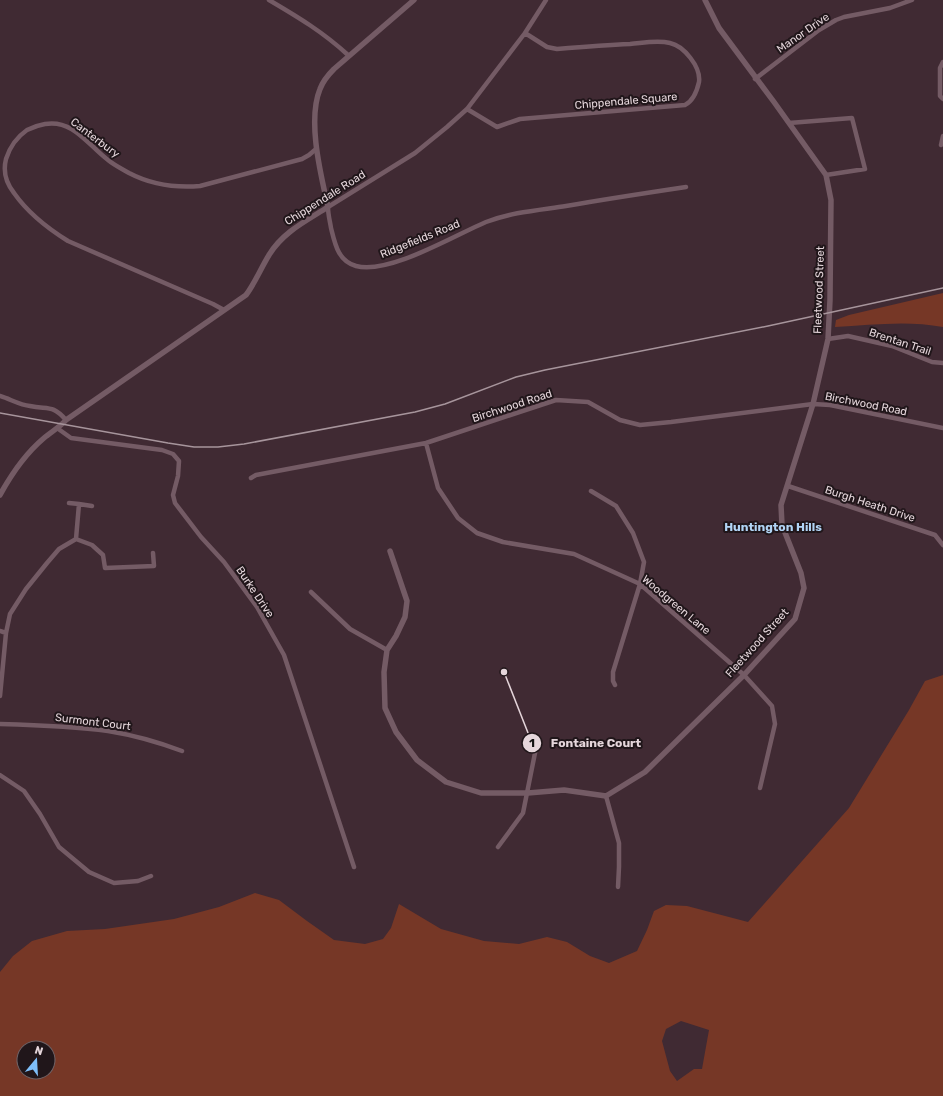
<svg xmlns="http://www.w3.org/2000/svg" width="943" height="1096" viewBox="0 0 943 1096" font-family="Rubik,sans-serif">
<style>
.green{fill:#763726;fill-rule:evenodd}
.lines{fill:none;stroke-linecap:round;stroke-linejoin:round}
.minor{stroke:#745b65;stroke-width:4.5}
.tertiary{stroke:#745b65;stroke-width:5.5}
.rail{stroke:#a7959c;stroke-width:1.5}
.labels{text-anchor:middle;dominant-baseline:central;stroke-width:4;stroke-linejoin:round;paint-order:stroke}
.street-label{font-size:11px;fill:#e5d6db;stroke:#20161a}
.neighbourhood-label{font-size:12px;font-weight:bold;fill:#b1d4f5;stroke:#20161a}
.leader{fill:none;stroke:#e5d6db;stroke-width:1.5}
.callout-dot{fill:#e5d6db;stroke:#20161a;stroke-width:1.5}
.mark-label{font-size:12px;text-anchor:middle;font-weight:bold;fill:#111}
.callout-label{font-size:12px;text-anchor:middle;font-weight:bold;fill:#e5d6db;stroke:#20161a;stroke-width:4;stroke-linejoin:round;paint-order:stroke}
</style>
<rect width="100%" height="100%" fill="#402a33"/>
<path class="green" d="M 943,293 L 943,327 C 907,320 871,325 835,327 L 836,320 L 849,315 Z
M 943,675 L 943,1096 L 0,1096 L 0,972 L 13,956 L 32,941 L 67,931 L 105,929 L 174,919 L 219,907 L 255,893 L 279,900 L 307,921 L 334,940 L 365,944 L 383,939 L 391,928 L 399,904 L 441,929 L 484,941 L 519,944 L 547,937 L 567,942 L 590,956 L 609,963 L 637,951 L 647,930 L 654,911 L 666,905 L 687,906 L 748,922 L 849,808 L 909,710 L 925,681 ZM 681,1021 L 709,1030 L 702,1069 L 694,1069 L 677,1081 L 670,1071 L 662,1041 L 666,1029 ZM 24,1048 L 48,1048 L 48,1072 L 24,1072 Z"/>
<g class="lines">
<path class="minor" d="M 269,0 C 298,17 323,32 348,55
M 546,0 L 525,33 L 467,109 L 447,127 L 415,153 L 328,207 C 328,215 330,221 331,228 C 335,244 338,261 356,266 C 389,275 455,235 486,222 C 512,212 540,210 566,206 C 606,199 646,193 686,187
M 943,62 L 940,68 L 940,96 L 943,99
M 755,79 L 819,30 L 836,20 L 844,17 L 890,8 L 912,0
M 467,109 L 497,127 L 520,119 L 685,105 C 693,101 697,91 699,82 C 701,67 684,46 670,43 C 657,40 643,43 630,44 C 606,45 581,47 557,49 L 547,47 L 525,33
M 789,123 L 852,118 L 865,169 L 826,175
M 941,145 L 943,136
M 224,310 L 213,304 L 68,241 C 47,228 28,213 14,193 C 6,183 3,171 6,159 C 10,146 17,137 27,130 C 33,127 39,125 45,124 C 73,119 88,145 108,160 C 114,165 122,169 129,173 C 150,184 176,188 200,186 L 302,159 L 309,155 L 316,149
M 828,339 L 848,336 L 892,346 L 932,362 L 943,363
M 0,396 C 10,399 20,405 30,406 C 48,410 52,404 66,420
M 57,428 L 71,438 L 162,450 L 173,454 L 179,461 L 178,476 L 173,495 L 175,503 L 201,537 L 224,562 L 257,607 L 284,655 L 354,867
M 426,443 L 438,488 L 458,518 L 477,533 L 503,542 L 574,554 L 640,584 L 744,675 L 772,706 L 775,724 L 760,788
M 251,478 L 256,475 L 426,443 L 556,400 L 588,402 L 620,420 L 640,425 L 671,422 L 813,404 L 830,405 L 943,428
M 788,486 L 935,535 L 943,545
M 591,491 L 616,506 L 633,533 L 644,562 L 640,584 L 613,672 L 613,681 L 615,685
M 69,503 L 79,504 L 76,539
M 79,504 L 92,506
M 76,539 L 92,545 L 103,555 L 105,568 L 154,566 L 153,553
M 311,592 L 350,629 L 387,650
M 0,631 L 6,633
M 0,696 L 6,633 L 10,614 L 26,589 L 47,563 L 59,549 L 76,539
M 0,724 C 36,725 72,726 108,731 C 133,735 158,742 182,751
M 0,775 L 24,791 L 40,814 L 59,847 L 89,872 L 114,883 L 138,881 L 151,876
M 606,796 L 619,843 L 619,867 L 618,887
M 498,847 L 523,813 L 536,748"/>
<path class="tertiary" d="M 0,495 C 12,473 25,454 44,438 C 51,432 60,427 66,420 L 246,295 C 255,283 261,268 269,255 C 283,232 306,221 328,207 C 321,175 307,121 320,89 C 323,81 328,75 334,69 L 414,0
M 390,551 L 407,601 L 405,617 L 396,636 L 387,650 L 384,672 L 385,708 L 396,732 L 417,760 L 446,782 L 481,793 L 528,793 L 564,790 L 606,796 L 645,772 L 744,675 L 795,619 L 804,588 L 801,573 L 782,525 L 781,505 L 813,404 L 828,339 L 830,300 L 831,200 L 826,175 L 774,102 L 719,28 L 705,0"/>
<path class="rail" d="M 0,413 L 168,443 L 194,447 L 218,447 L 244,444 L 415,412 L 445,404 L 516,377 L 545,370 L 768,326 L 943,288"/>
</g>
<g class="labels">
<g class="street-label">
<text transform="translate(803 33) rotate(-35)">Manor Drive</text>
<text transform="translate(626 101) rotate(-5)">Chippendale Square</text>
<text transform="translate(95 138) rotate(37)">Canterbury</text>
<text transform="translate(325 198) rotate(-32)">Chippendale Road</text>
<text transform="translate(420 239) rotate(-22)">Ridgefields Road</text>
<text transform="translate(819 290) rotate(-88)">Fleetwood Street</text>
<text transform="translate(900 342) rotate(18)">Brentan Trail</text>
<text transform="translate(866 404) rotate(11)">Birchwood Road</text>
<text transform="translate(512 406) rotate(-18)">Birchwood Road</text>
<text transform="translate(870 504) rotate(18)">Burgh Heath Drive</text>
<text transform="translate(255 592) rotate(56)">Burke Drive</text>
<text transform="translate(676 605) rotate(40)">Woodgreen Lane</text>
<text transform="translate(757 643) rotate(-48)">Fleetwood Street</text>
<text transform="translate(93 722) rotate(7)">Surmont Court</text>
</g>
<g class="neighbourhood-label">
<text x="773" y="527">Huntington Hills</text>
</g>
</g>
<path class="leader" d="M504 672L532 743"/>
<g class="callout-dot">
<circle cx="504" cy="672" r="4"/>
<circle cx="532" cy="743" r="10"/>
</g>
<g class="mark-label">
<text x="532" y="747">1</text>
</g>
<g class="callout-label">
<text x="596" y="747">Fontaine Court</text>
</g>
<g transform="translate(36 1060) rotate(18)"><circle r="19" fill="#20161a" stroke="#6f6367"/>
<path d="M0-3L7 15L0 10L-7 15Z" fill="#7ebef9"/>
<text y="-6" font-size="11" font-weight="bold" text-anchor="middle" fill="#e5d6db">N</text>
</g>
</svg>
